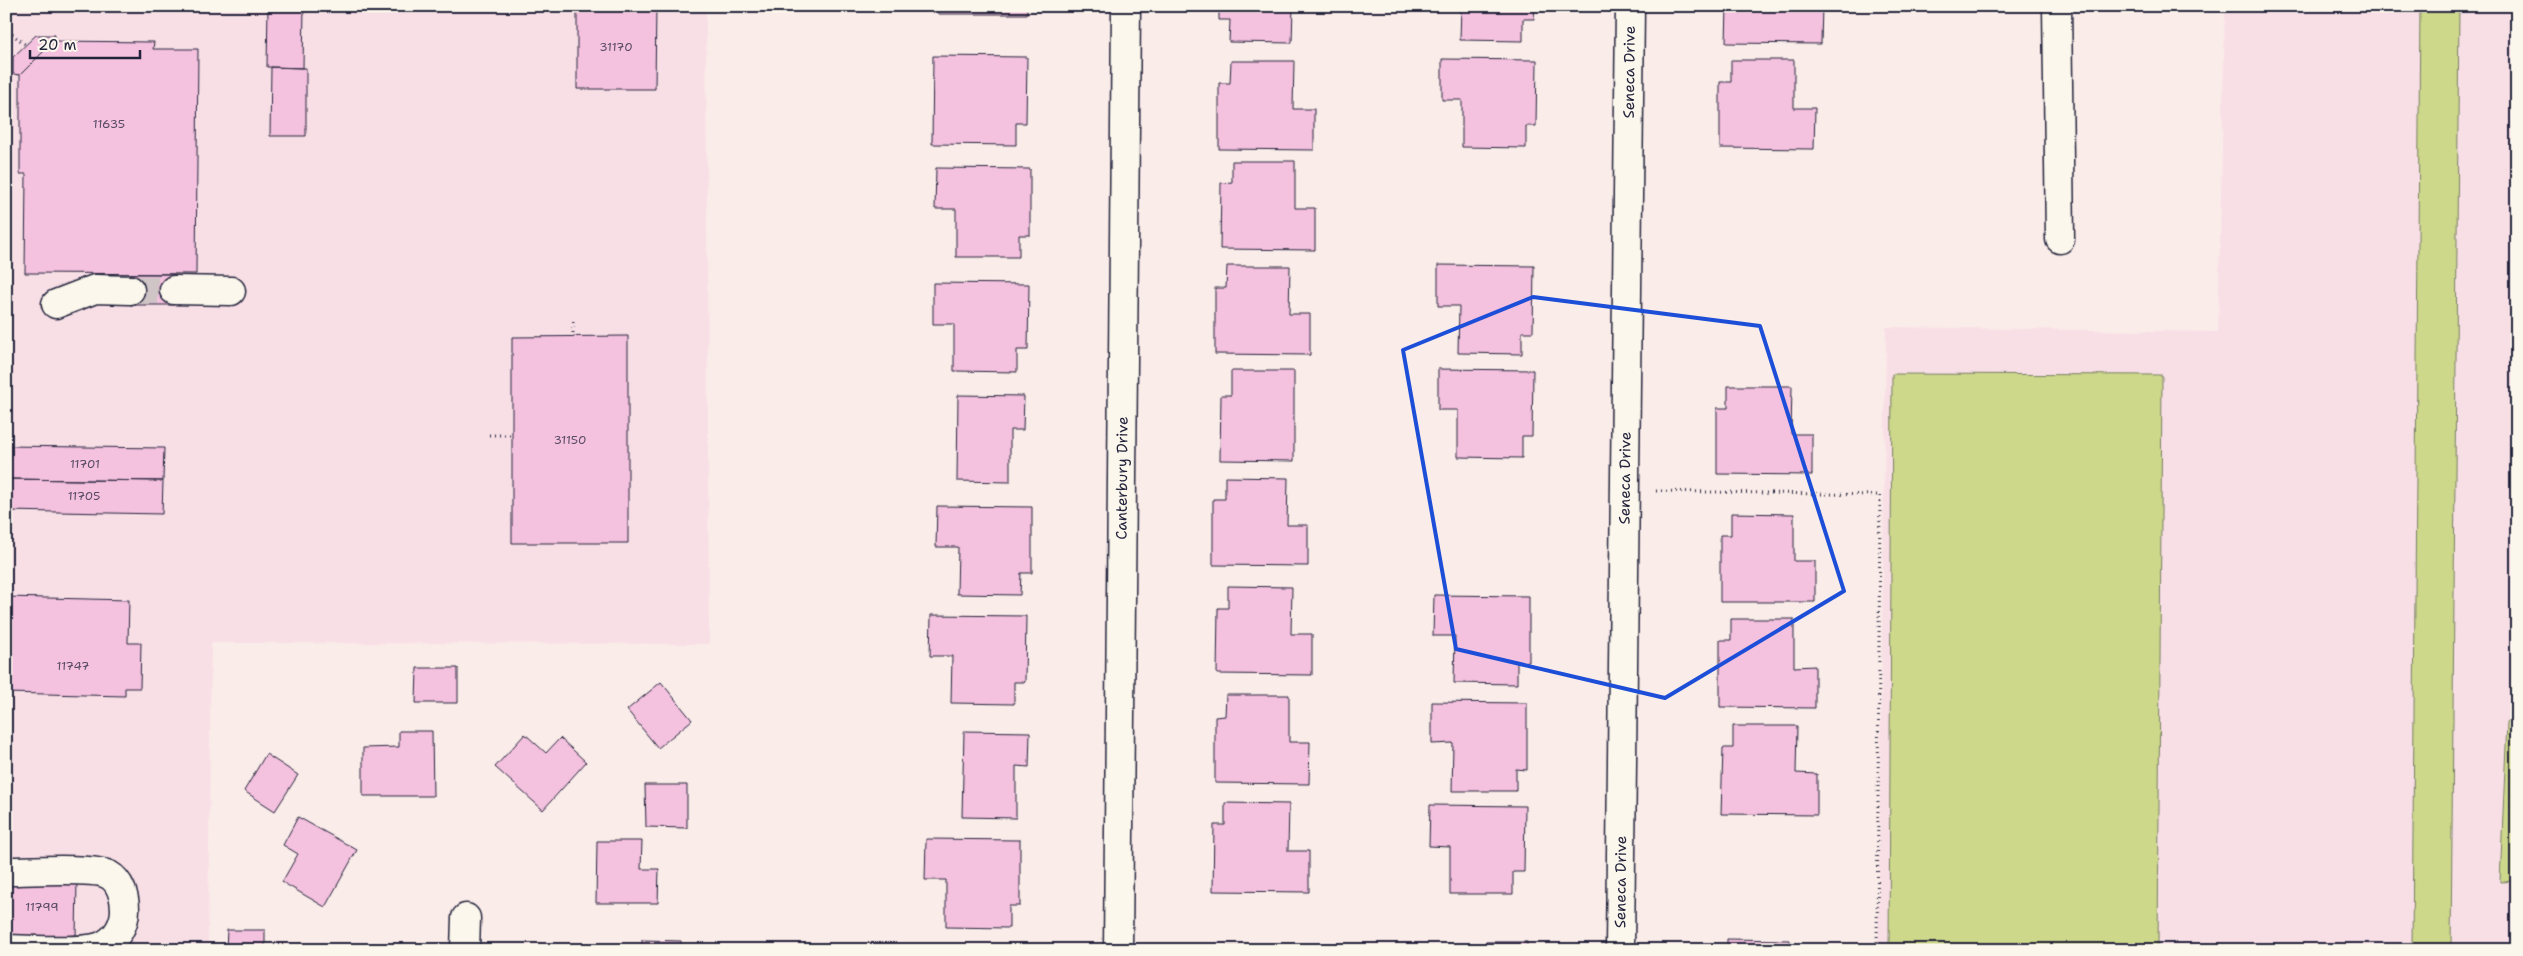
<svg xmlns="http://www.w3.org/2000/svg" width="2523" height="956" viewBox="0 0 2523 956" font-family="'Shantell Sans',sans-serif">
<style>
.built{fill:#f8dfe6}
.green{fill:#cdd88b;stroke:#787d63}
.building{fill:#f4c1de;stroke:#22223b}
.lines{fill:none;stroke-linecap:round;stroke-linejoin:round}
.minor-tunnel{stroke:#cfc4c6;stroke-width:28;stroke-dasharray:28 14;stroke-linecap:butt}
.minor-casing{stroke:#22223b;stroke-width:31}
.path{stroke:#22223b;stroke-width:3;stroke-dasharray:1 4;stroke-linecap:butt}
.minor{stroke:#fbf7ec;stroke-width:28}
.marked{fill:none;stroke:#1d4ed8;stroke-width:4;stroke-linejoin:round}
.labels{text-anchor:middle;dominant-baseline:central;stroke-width:4;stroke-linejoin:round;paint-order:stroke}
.number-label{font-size:12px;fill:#564a64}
.street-label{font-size:15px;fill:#22223b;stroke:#fbf7ec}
</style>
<rect width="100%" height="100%" fill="#faece9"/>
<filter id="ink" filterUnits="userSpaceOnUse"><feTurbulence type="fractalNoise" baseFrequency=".02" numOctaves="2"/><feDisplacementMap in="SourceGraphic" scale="10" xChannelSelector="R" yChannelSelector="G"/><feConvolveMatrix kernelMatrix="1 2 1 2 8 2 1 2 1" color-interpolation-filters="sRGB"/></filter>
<g filter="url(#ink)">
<path class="built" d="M 6,6 L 706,6 L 709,644 L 211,643 L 208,950 L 6,950 Z
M 2225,6 L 2517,6 L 2517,950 L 1878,950 L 1886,327 L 2218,332 Z"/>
<path class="green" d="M 2420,6 L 2459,6 L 2451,950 L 2412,950 Z
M 1892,374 L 2162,375 L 2158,950 L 1889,950 Z
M 2517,712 L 2517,881 L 2500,882 L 2507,722 Z"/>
<path class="building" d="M 268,6 L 304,6 L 303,68 L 267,67 Z
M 577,6 L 656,6 L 655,89 L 577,89 Z
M 938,6 L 1027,6 L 1027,14 L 938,14 Z
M 1219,6 L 1293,6 L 1292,43 L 1229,42 L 1230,20 L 1219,20 Z
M 1461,6 L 1535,6 L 1534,19 L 1523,19 L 1523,41 L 1460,40 Z
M 1727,6 L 1822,6 L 1821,44 L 1726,43 Z
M 36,35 L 55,35 L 54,41 L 20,75 L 13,74 L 13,57 Z
M 54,41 L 154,42 L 153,49 L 198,49 L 196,274 L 25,273 L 26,174 L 20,174 L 20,75 Z
M 933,56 L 1027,57 L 1026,123 L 1016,123 L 1016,145 L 932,144 Z
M 1442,59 L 1537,60 L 1536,126 L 1526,126 L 1526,148 L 1462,147 L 1462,100 L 1442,100 Z
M 1731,60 L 1794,60 L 1794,108 L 1815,108 L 1814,149 L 1720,148 L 1720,82 L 1731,82 Z
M 1231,61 L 1294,61 L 1293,109 L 1314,109 L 1314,150 L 1219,149 L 1219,83 L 1230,83 Z
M 271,67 L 306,68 L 306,136 L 270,136 Z
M 1232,161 L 1295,161 L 1295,208 L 1315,208 L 1315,250 L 1220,249 L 1221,183 L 1232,182 Z
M 936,168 L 1030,169 L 1030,235 L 1019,235 L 1019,257 L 956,257 L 956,209 L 935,209 Z
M 1438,265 L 1534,266 L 1533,332 L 1522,332 L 1522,354 L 1458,353 L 1459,306 L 1438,306 Z
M 1227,266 L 1290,266 L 1289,314 L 1310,314 L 1310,355 L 1215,354 L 1215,288 L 1226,288 Z
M 130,274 L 174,274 L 174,305 L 130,305 Z
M 933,283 L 1029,284 L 1028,350 L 1017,350 L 1017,372 L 954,371 L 954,324 L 933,324 Z
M 628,336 L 628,543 L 512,543 L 512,337 Z
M 1438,369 L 1533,370 L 1532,436 L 1522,436 L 1522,458 L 1458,457 L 1458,410 L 1438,410 Z
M 1231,371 L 1294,371 L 1294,461 L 1220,460 L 1221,395 L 1231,395 Z
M 1728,386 L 1792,386 L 1791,434 L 1812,434 L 1812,475 L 1717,474 L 1717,408 L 1728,408 Z
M 958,395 L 1024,396 L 1023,430 L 1010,430 L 1010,482 L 957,481 Z
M 6,446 L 164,448 L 163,481 L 6,479 Z
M 1225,477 L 1288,478 L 1287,525 L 1308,525 L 1308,566 L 1213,565 L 1213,499 L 1225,499 Z
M 6,479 L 163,481 L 162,514 L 6,511 Z
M 937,506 L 1032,507 L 1032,573 L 1021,573 L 1020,595 L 957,594 L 958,547 L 936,547 Z
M 1731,513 L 1794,514 L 1794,561 L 1815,561 L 1815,602 L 1720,602 L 1720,535 L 1731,535 Z
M 1228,586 L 1292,587 L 1291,634 L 1312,634 L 1312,675 L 1217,674 L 1218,608 L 1228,608 Z
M 1434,595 L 1529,596 L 1529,662 L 1517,662 L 1517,684 L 1454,683 L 1455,636 L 1433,636 Z
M 6,597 L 129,600 L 128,643 L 141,643 L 140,688 L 125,688 L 125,696 L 6,693 Z
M 931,615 L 1026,616 L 1025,682 L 1014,682 L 1014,704 L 951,703 L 952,656 L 930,656 Z
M 1731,619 L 1794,619 L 1794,667 L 1815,666 L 1815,708 L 1720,707 L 1720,640 L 1731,640 Z
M 417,668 L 458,668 L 458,703 L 416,703 Z
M 661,682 L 692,720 L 658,748 L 627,710 Z
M 1226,695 L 1289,695 L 1289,742 L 1310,742 L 1309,784 L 1215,783 L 1215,717 L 1225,716 Z
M 1432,702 L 1527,703 L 1527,770 L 1516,769 L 1516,791 L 1452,791 L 1453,743 L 1432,744 Z
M 1733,726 L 1797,726 L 1796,773 L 1817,774 L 1817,815 L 1721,814 L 1723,748 L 1733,748 Z
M 399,731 L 432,731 L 433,796 L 363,796 L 363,748 L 399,747 Z
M 964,731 L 1030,732 L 1029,767 L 1016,766 L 1016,818 L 962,817 Z
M 525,734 L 546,753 L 560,738 L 586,762 L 543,810 L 495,767 Z
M 266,754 L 298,775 L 275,811 L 244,791 Z
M 645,785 L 687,785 L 687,828 L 646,827 Z
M 1225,803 L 1289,804 L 1288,851 L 1309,851 L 1309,892 L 1213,891 L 1214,825 L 1225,825 Z
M 1430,805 L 1525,806 L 1524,872 L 1513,872 L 1513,894 L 1450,894 L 1450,847 L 1429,846 Z
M 298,817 L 357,850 L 325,907 L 282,882 L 298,854 L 283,845 Z
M 926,839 L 1020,840 L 1020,906 L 1009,906 L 1009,928 L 946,927 L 946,880 L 925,880 Z
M 597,841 L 642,841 L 641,869 L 659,869 L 658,903 L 596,903 Z
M 6,878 L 77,879 L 76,937 L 6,936 Z
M 227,930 L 265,930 L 265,950 L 226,950 Z
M 1727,939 L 1790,940 L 1790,950 L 1727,950 Z
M 642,940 L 681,941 L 681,950 L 642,950 Z
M 1486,942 L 1527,942 L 1527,950 L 1486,950 Z
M 1212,947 L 1250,947 L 1250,950 L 1212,950 Z"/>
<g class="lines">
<path class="minor-tunnel" d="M 130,290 L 174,290"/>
<defs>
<g id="minor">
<path d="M 2057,6 L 2060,239"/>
<path d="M 174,290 L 231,291"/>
<path d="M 56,304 L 95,289 L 130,290"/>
<path d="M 6,871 C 26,871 96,867 109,875 C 120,881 125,897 125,909 C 125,924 117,939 102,946 C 82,954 30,949 6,949"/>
<path d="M 465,950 L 466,918"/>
<path id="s1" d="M 1118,950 L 1126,6"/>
<path id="s2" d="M 1620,950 L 1630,6"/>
</g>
</defs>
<use href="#minor" class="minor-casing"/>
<path class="path" d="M 12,34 L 26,45
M 573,322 L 573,333
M 489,435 L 511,435
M 1656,491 L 1880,495 L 1877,950"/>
<use href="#minor" class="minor"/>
</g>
</g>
<path class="marked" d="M 1533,297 L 1760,326 L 1844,591 L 1665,698 L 1456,649 L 1403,350 Z"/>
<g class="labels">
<g class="number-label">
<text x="616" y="47">31170</text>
<text x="109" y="124">11635</text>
<text x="570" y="440">31150</text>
<text x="85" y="464">11701</text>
<text x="84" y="496">11705</text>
<text x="73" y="666">11747</text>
<text x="42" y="907">11799</text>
</g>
<g class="street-label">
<text stroke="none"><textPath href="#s2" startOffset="878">Seneca Drive</textPath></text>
<text stroke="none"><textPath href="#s1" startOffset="472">Canterbury Drive</textPath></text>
<text stroke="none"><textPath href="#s2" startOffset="472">Seneca Drive</textPath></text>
<text stroke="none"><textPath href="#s2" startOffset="68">Seneca Drive</textPath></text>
</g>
</g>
<rect width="2523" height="956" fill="none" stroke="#fbf7ec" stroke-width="25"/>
<rect x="12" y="12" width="2498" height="931" fill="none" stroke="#22223b" stroke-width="2" filter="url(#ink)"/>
<path d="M30 50v8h110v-8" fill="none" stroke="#22223b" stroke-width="2.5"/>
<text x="38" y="50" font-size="15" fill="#22223b" stroke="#fbf7ec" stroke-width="4" paint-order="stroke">20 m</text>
</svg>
